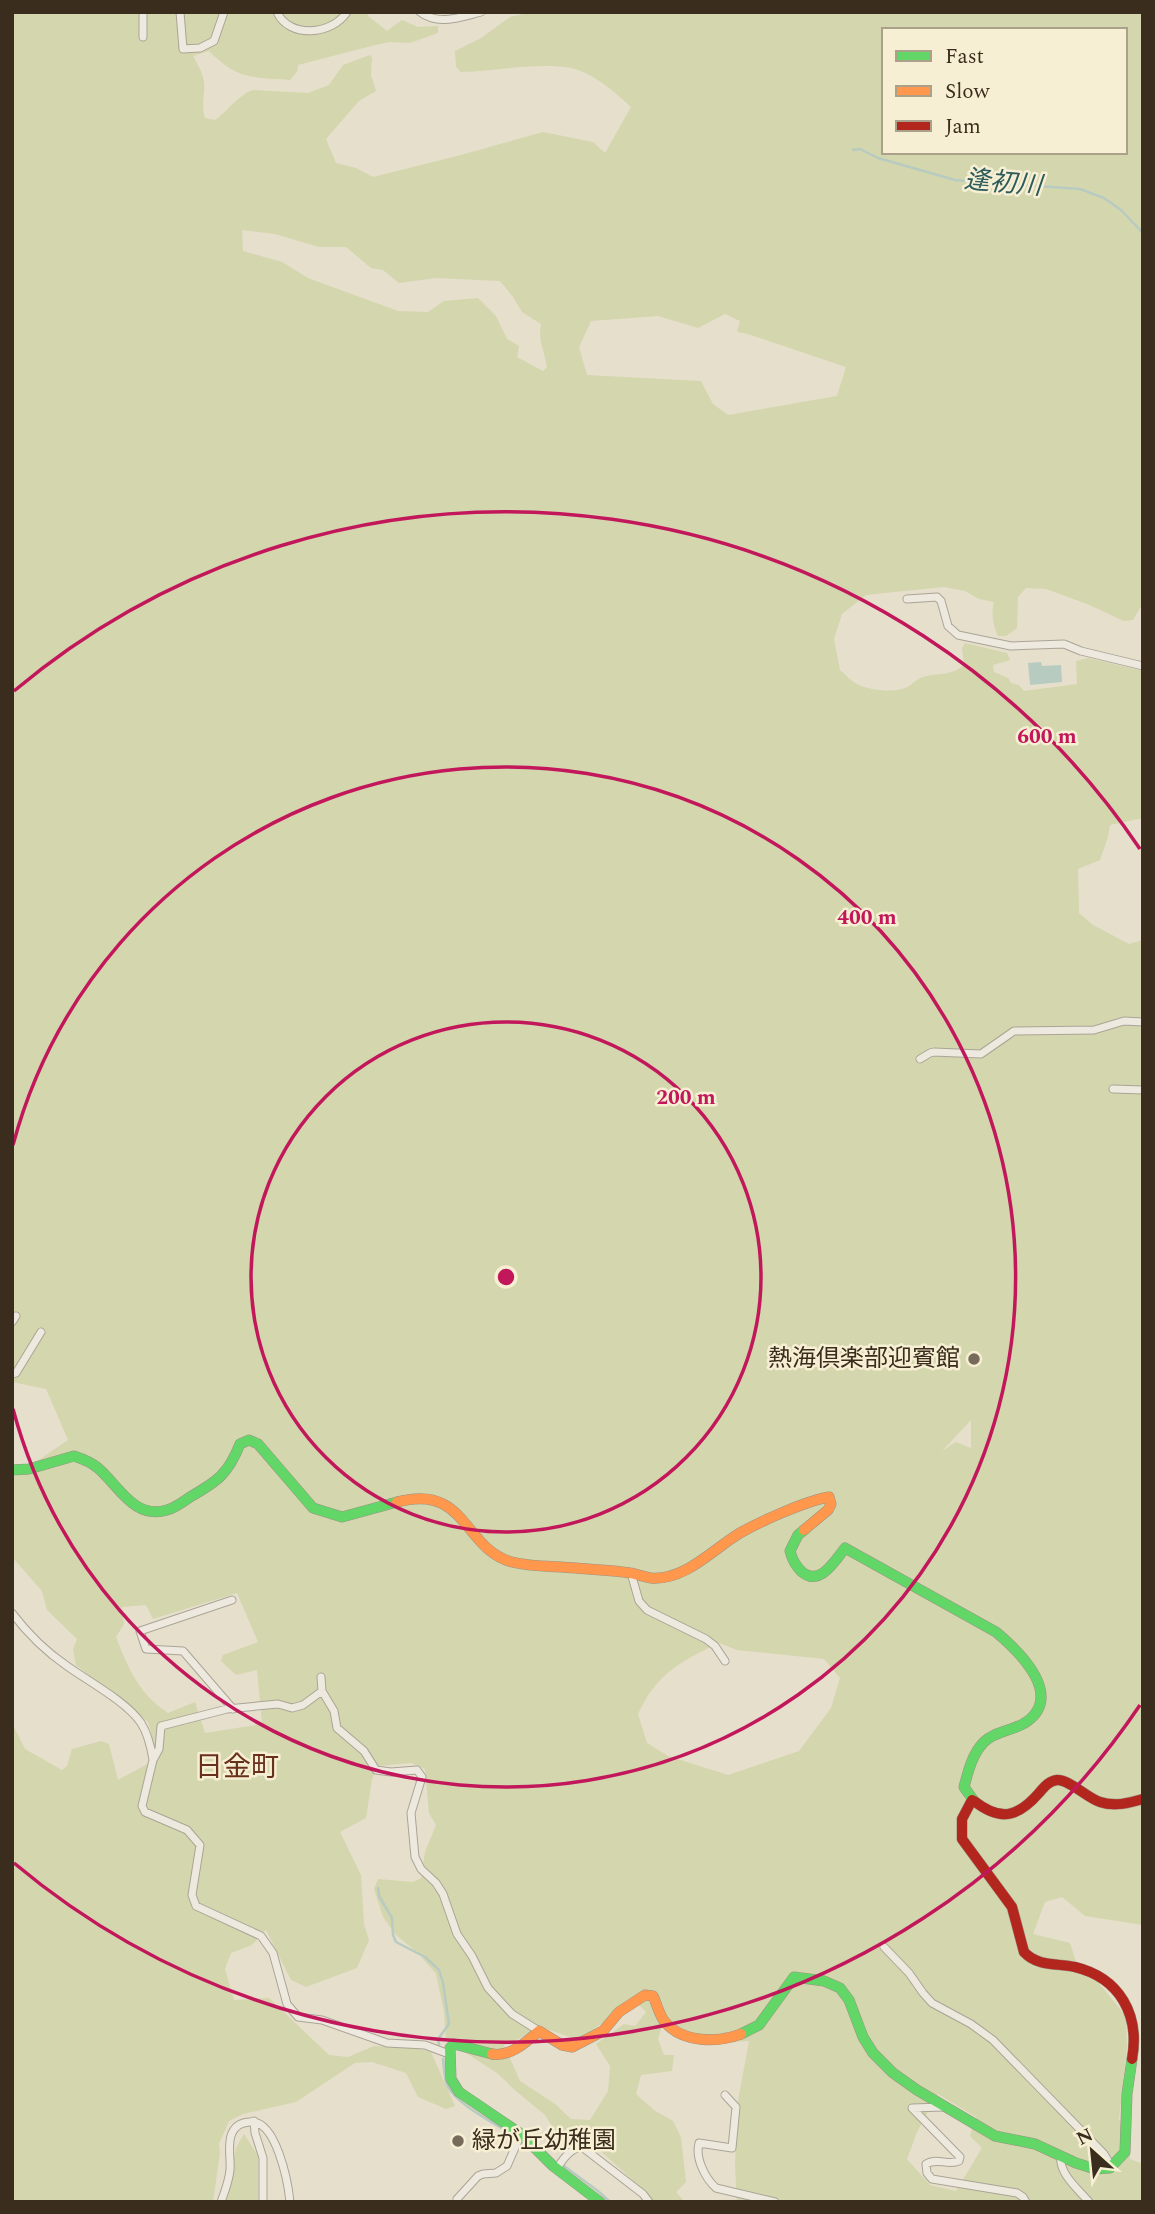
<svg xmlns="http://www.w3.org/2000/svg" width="1155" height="2214" viewBox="0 0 1155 2214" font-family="Spectral,'Noto Sans JP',serif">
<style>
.green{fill:#d4d6ae;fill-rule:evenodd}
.water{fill:#b8cbc1}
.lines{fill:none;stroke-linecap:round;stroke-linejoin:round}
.stream{stroke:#b8cbc1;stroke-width:2.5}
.street-casing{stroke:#aba496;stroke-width:9}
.fast-casing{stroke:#9b9386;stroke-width:11}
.slow-casing{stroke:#9b9386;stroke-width:11}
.jam-casing{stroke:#9b9386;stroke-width:11}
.street{stroke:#ede9df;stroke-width:7}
.fast{stroke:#63d668;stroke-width:10}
.slow{stroke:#ff974d;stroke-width:10}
.jam{stroke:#b3261e;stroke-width:10}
.ring{fill:none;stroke:#c2185b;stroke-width:3.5}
.poi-dot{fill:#766b5a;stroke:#f7efd3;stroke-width:2.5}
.labels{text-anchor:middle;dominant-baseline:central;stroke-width:5;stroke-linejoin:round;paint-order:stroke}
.poi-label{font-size:24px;fill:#3a2d1d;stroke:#f7efd3;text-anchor:end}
.water-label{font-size:26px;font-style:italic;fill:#2c5b5b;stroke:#f7efd3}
.quarter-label{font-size:28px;fill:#69301b;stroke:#f7efd3}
.centre{fill:#c2185b;stroke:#f7efd3;stroke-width:3.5}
.ring-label{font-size:21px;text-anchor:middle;font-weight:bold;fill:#c2185b;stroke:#f7efd3;stroke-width:5;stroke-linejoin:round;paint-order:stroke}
</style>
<rect width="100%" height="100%" fill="#e6dfcc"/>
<path class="green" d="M 12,12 L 369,12 L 368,16 L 387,31 L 402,20 L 418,27 L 438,26 L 438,33 L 410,43 L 390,42 L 375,45 L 298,65 L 297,72 L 290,80 C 251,77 238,80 209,51 L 193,56 C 196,62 201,70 203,77 C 207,92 200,102 205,118 L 215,120 C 228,111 238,95 253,90 L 308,93 L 329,85 L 343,65 L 370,55 L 372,58 L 371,75 L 376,91 L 359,101 L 326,139 L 336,163 L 356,168 L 373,177 L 461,155 L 543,132 L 593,142 L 605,153 L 631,107 C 616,93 592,72 571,68 C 536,62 497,71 461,72 L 456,67 L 455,51 L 481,38 L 510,17 L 532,12 L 1143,12 L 1143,603 L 1133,620 L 1124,621 L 1087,604 L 1046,589 L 1026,588 L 1018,597 L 1017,628 L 1006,636 L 998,636 C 993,626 991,613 994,602 L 979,599 L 965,591 L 944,587 L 866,595 L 842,614 L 834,639 L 840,670 C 845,674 851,681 857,684 C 868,690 893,693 905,688 C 911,686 916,679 923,677 C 939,672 949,677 964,665 L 962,648 L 965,643 L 1007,653 L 1010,660 L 993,665 L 994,672 L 1008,678 L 1011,683 L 1019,685 L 1024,691 L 1077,684 L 1076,661 L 1088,658 L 1143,671 L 1143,818 L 1110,825 L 1108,837 L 1100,860 L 1078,869 L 1079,913 L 1093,925 L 1129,944 L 1143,940 L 1143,1925 L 1085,1916 L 1062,1897 L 1045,1902 L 1033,1934 L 1070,1943 L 1080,1974 L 1097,1981 L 1126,2016 L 1127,2048 L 1119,2119 L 1130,2145 L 1130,2159 L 1143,2164 L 1143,2202 L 737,2202 L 735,2167 L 737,2106 L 749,2041 L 733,2042 L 732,2037 L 692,2038 L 666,2024 L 662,2026 L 658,2039 L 664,2055 L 674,2055 L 672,2071 L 641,2075 L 636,2094 L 654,2110 L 673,2121 L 681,2137 L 686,2182 L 676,2192 L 685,2202 L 648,2202 L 651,2197 L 603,2153 L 587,2142 L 555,2131 L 545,2115 L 517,2092 L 497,2073 L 446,2040 L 444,2011 L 436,1974 L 419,1954 L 395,1934 L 383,1917 L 374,1889 L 378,1879 L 413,1882 L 421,1878 L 425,1852 L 436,1825 L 429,1813 L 425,1769 L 411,1763 L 379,1766 L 372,1779 L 366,1818 L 340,1832 L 361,1875 L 364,1924 L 369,1940 L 357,1968 L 306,1987 L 291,1980 L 266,1930 L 252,1945 L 231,1953 L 225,1969 L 234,2000 L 269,1998 L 329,2055 L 348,2057 L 374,2046 L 417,2048 L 431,2052 L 455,2106 L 446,2109 L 418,2097 L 406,2073 L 372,2062 L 355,2063 L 296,2102 L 243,2114 L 229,2121 L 219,2144 L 220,2153 L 213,2202 L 12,2202 L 12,1723 L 25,1749 L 62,1770 L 67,1766 L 72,1749 L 101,1741 L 109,1744 L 118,1780 L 158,1758 L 148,1722 L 76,1665 L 73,1649 L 77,1639 L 47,1610 L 42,1591 L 12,1557 L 12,1478 L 68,1440 L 46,1389 L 12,1382 ZM 884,30 L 1125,30 L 1125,152 L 884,152 ZM 242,230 L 275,234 L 319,247 L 346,247 L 371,268 L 383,270 L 399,283 L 436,278 L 500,281 L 513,297 L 522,312 L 541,324 C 538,341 544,350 547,367 L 543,371 L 517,357 L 519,346 L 507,339 L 496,316 L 478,298 L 444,301 L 428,312 L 398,311 L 308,278 L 282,262 L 243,251 ZM 725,314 L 740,321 L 737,332 L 748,334 L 846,367 L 837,396 L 728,415 L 713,404 L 701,381 L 587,375 L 579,347 L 591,321 L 658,316 L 698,328 ZM 971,1420 L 971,1448 L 956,1442 L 942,1451 ZM 237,1593 L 258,1642 L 223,1655 L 221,1661 L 236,1675 L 257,1670 L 262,1724 L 205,1733 L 195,1702 L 168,1713 C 139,1694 128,1668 116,1637 L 124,1624 L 122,1607 L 146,1605 L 153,1619 ZM 719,1643 L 737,1650 L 824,1659 L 840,1678 L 831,1708 L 799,1751 L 728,1775 L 668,1756 L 647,1743 L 638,1714 C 657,1673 680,1662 719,1643 ZM 634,2000 L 646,2012 L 635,2026 L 624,2024 L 596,2044 L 610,2066 L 608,2091 L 590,2120 L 571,2119 L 555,2104 L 520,2081 L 504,2045 L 544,2028 L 579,2040 ZM 938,2094 L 976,2117 L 970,2136 L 982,2148 L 956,2191 L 930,2185 L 907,2159 L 917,2132 Z
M 244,2134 L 258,2156 L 258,2202 L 225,2202 L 236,2148 Z"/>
<path class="water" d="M 1041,662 L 1042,666 L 1061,665 L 1062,682 L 1030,685 L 1028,663 Z"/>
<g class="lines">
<path class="stream" d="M 853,150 L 860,149 L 878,158 L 955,180 L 1080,189 L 1104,198 L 1121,210 L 1143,233
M 378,1888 L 379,1896 L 392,1918 L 393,1935 L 396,1942 L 425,1957 L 439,1970 L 443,1983 L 449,2024 L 438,2039 L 439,2045
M 443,2059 C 444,2068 444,2079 448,2087 C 457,2104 492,2122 508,2132
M 564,2166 L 598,2191 L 610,2202"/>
<defs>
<path id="street" d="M 143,12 L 143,37
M 180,12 L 183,49 L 200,48 L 214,41 L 224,12
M 277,12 C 289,39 332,35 347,12
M 420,12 C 438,26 461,17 481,12
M 907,599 L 937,597 L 941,601 L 948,626 L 958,635 L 1011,646 L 1064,644 L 1081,651 L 1143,666
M 920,1059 L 930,1053 L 934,1052 L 981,1054 L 1014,1031 L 1094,1030 L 1124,1021 L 1143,1022
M 1113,1089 L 1143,1090
M 12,1322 L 16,1316
M 12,1374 L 16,1373 L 41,1332
M 631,1573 L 639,1601 L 647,1610 L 706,1639 L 715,1646 L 725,1661
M 232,1600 L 140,1631 L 146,1649 L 183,1651 L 233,1709
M 12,1613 C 28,1634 45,1651 67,1666 C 88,1681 127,1702 141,1723 C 148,1734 151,1747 153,1760
M 321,1677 L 322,1691 L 303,1705 L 292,1708 L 278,1704 L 227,1709 L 161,1726 L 159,1749 L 153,1760 L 142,1806 L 145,1812 L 187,1830 L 200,1845 L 192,1895 L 196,1906 L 261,1936 L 273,1953 L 287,2004 L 298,2017 L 322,2020 L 387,2043 L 425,2045 L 449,2054
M 322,1691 L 334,1711 L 337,1728 L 364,1751 L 376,1770 L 391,1772 L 417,1770 L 422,1777 L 411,1813 L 415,1857 L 421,1869 L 436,1883 L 443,1894 L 457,1934 L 472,1956 L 488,1988 L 512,2014 L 539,2031
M 884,1947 L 909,1973 L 923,1993 L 932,2003 L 971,2024 L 993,2040 L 1104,2154 L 1112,2167
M 725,2095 L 736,2107 L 732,2148 L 699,2143 C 695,2158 705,2178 716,2188 L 775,2202
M 943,2107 L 912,2108 L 960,2157 L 959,2161 C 948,2166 937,2157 926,2164 L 927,2173 L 932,2179 L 1017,2193 L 1023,2197 L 1026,2202
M 254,2121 L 255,2133 L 263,2158 L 263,2202
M 1061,2156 C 1058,2173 1079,2190 1089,2202
M 557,2169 C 562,2160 571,2148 582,2147 L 643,2194 L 649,2202
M 457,2199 L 478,2176 L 483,2174 L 496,2173 L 507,2166 L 521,2134
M 221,2202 C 225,2191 229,2181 230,2170 C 231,2158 227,2144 232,2133 C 236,2125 241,2123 249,2122 C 276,2118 288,2182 290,2202"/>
<path id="fast" d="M 12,1470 L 29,1469 L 74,1456 C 83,1459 91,1462 98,1468 C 119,1486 134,1520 167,1510 C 175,1508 183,1502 190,1497 C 218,1481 228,1474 240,1444 L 249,1440 L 258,1444 L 313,1508 L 342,1517 L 397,1502
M 804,1530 L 798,1535 L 790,1551 C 792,1559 795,1565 801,1571 C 819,1588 835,1561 845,1548 L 996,1632 C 1020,1652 1067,1698 1023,1724 C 1010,1731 994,1732 984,1742 C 972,1754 968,1772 964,1787 L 974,1801
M 741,2034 L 759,2025 L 794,1977 L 824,1981 L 840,1988 L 849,2000 L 863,2037 L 873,2053 L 893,2073 L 917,2090 L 995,2136 L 1035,2144 L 1076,2163 L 1095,2169 L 1110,2168 L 1125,2152 L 1127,2094 L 1132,2059
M 492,2054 L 454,2044 L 450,2048 L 451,2079 L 459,2092 L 521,2134 L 553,2166 L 600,2202"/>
<path id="slow" d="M 397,1502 C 467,1483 463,1549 512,1562 C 531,1567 557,1566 576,1568 C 594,1570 612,1570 630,1573 C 637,1574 644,1577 651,1578 C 685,1581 713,1549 740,1533 C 759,1522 808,1500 829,1497 L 831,1504 L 828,1510 L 804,1530
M 492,2054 C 511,2057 526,2042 539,2031 L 562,2045 L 572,2047 L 603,2031 L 619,2012 L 645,1995 L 653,1996 C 657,2004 659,2015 665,2022 C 682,2043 718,2043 741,2034"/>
<path id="jam" d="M 972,1800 L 962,1819 L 962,1839 L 1012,1907 L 1024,1952 C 1038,1967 1057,1963 1075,1967 C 1120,1978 1140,2015 1132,2059
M 974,1801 C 1001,1822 1018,1817 1039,1793 C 1044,1787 1049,1781 1057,1780 C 1069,1779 1087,1798 1100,1802 C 1115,1807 1129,1803 1143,1799"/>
</defs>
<use href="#street" class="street-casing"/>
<use href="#fast" class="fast-casing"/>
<use href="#slow" class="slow-casing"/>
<use href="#jam" class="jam-casing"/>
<use href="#street" class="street"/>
<use href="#fast" class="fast"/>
<use href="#slow" class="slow"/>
<use href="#jam" class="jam"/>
</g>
<g class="ring">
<circle cx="506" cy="1277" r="255"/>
<path d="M13 1145A510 510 0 1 1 13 1409"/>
<path d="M1140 1705A765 765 0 0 1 14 1863M14 691A765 765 0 0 1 1140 849"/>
</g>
<g class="poi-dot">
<circle cx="974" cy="1359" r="7"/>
<circle cx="458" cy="2141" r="7"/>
</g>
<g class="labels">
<g class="poi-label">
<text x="960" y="1359">熱海倶楽部迎賓館</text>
<text x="472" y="2141" text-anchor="start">緑が丘幼稚園</text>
</g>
<g class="water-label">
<text transform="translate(1003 183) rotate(5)">逢初川</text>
</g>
<g class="quarter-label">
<text x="237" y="1767">日金町</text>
</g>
</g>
<circle cx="506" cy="1277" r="10" class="centre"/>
<g class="ring-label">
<text x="1047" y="743">600 m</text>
<text x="867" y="924">400 m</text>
<text x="686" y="1104">200 m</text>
</g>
<rect width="1155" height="2214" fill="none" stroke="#3a2d1d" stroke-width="28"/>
<rect x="882" y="28" width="245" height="126" fill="#f7efd3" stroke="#aba18a" stroke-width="2"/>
<rect x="896" y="51" width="35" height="10" fill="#63d668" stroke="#aba18a" stroke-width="2"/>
<text x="945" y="63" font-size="21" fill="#3a2d1d">Fast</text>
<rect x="896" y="86" width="35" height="10" fill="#ff974d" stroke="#aba18a" stroke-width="2"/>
<text x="945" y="98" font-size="21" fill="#3a2d1d">Slow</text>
<rect x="896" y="121" width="35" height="10" fill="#b3261e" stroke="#aba18a" stroke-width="2"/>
<text x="945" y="133" font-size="21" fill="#3a2d1d">Jam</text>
<g transform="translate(1092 2151) rotate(333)" stroke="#f7efd3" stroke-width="5" paint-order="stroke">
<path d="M0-5L12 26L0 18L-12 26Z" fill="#3a2d1d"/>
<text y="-10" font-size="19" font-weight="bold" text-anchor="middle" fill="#3a2d1d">N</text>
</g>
</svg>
